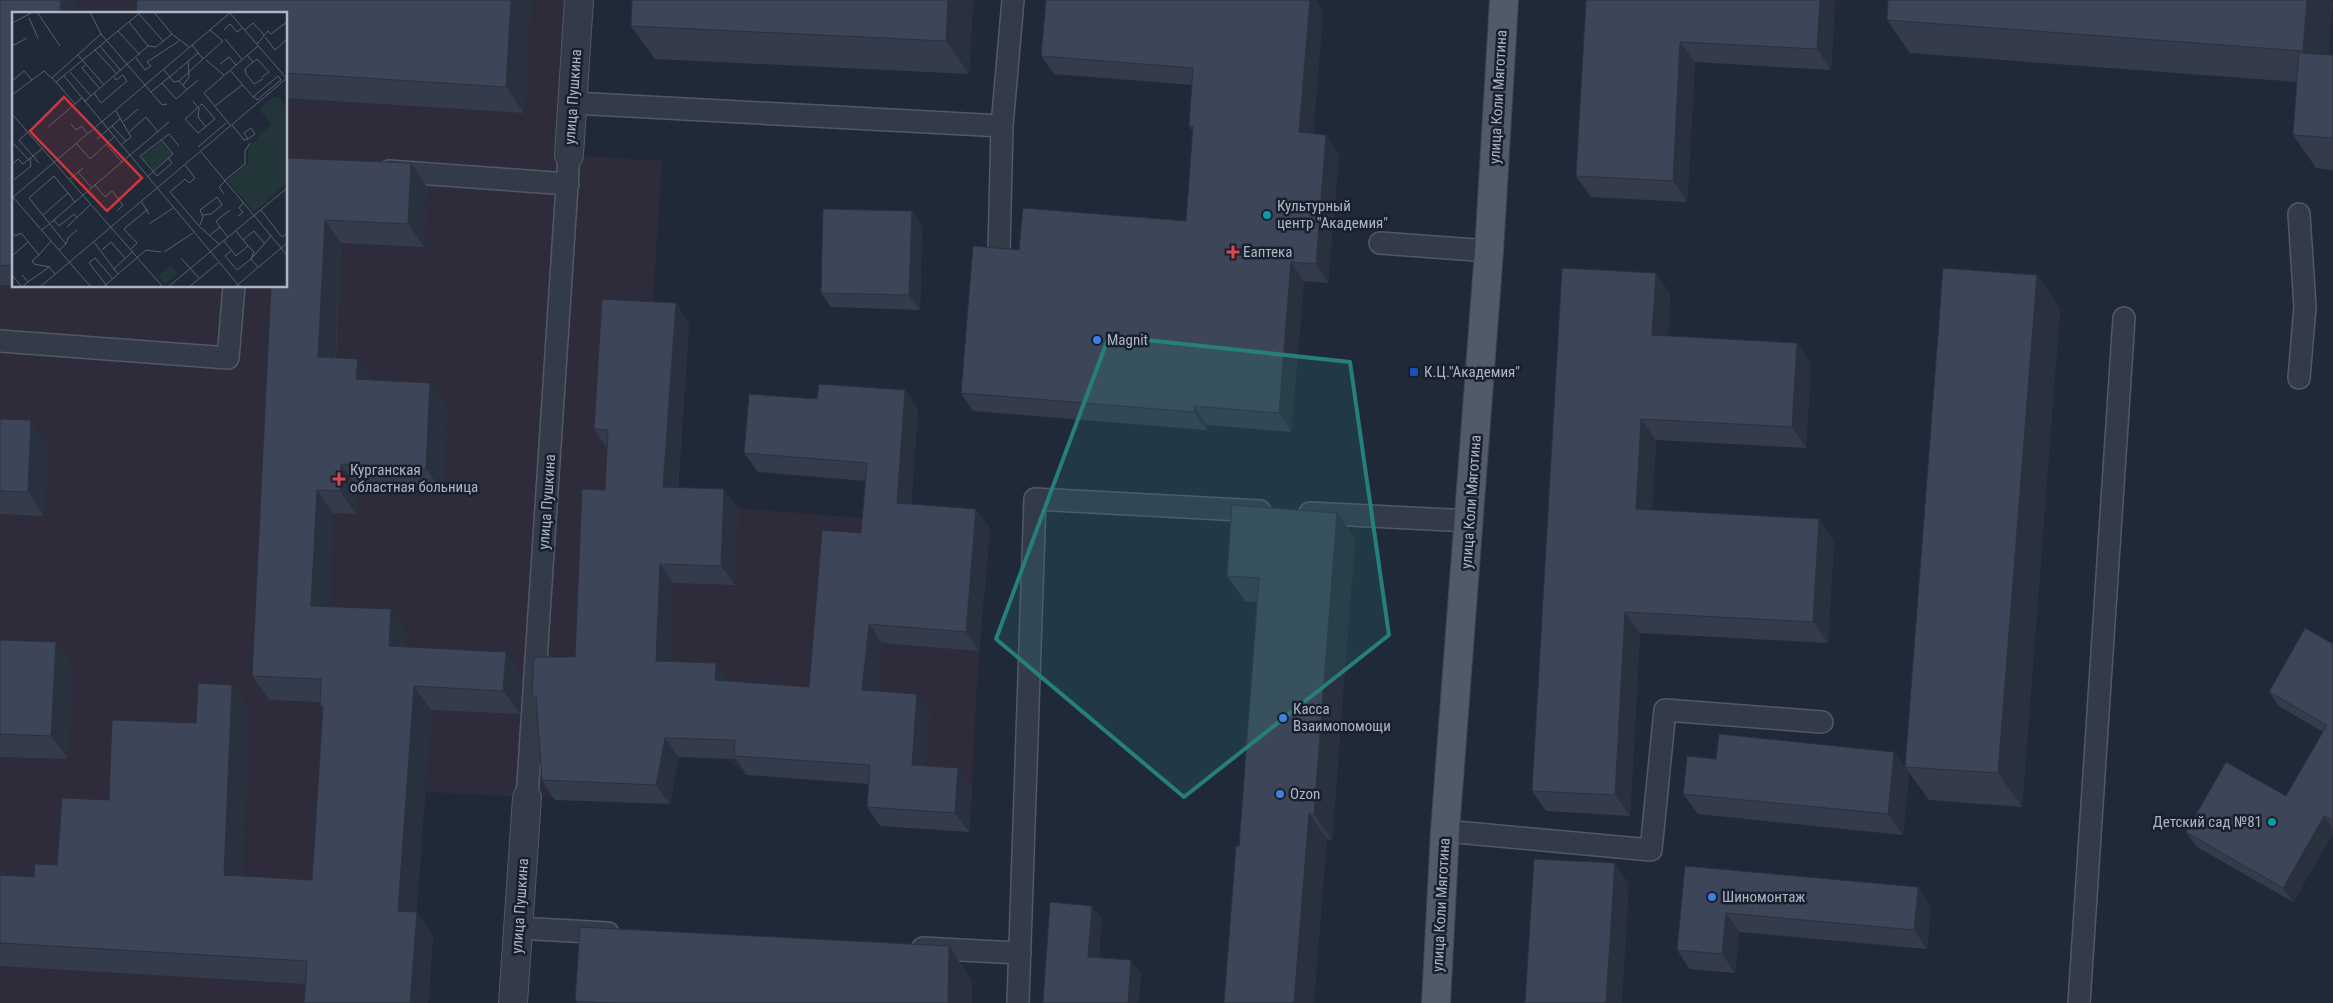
<svg xmlns="http://www.w3.org/2000/svg" width="2333" height="1003" viewBox="0 0 2333 1003" font-family="'Roboto Condensed',sans-serif">
<style>
.medical{fill:#2e2b3a;fill-rule:evenodd}
.lines{fill:none;stroke-linecap:round;stroke-linejoin:round}
.lane-casing{stroke:#515866;stroke-width:24}
.street-casing{stroke:#515866;stroke-width:30}
.primary-casing{stroke:#3d4452;stroke-width:30}
.lane{stroke:#333b49;stroke-width:21}
.street{stroke:#333b49;stroke-width:28}
.primary{stroke:#515a69;stroke-width:28}
.wall{fill:#343c4c}
.shaded-wall{fill:#2a313e}
.building{fill:#3c4658;stroke:#2a313e}
.marked{fill:#277f7b;fill-opacity:0.2;stroke:#277f7b;stroke-width:4;stroke-linejoin:round}
.culture-dot{fill:#0f9aa8;stroke:#19202d;stroke-width:2}
.health-dot{fill:#e0444e;stroke:#19202d;stroke-width:2}
.shop-dot{fill:#3f7fe0;stroke:#19202d;stroke-width:2}
.transit-dot{fill:#1a4fb4;stroke:#19202d;stroke-width:2}
.labels{text-anchor:middle;dominant-baseline:central;stroke-width:5;stroke-linejoin:round;paint-order:stroke}
.street-label{font-size:15px;fill:#aeb5c5;stroke:#19202d}
.poi-label{font-size:15px;fill:#aeb5c5;stroke:#19202d;text-anchor:start}
.inset-road{fill:none;stroke:#596170;stroke-width:1}
.view{fill:#d23638;fill-opacity:0.15;stroke:#d23638;stroke-width:2.5}
.inset-edge{fill:none;stroke:#aeb5c5;stroke-width:2.5}
</style>
<rect width="100%" height="100%" fill="#202938"/>
<path class="medical" d="M 0,0 L 570,0 L 569,155 L 662,161 L 652,319 L 689,323 L 676,506 L 738,508 L 990,528 L 979,651 L 969,832 L 883,785 L 747,775 L 726,759 L 679,757 L 670,804 L 426,792 L 415,934 L 433,936 L 428,1003 L 0,1003 ZM 14,14 L 286,14 L 286,286 L 14,286 Z"/>
<g class="lines">
<defs>
<path id="lane" d="M 573,103 L 1002,126
M 389,171 L 568,184
M 2299,214 L 2305,307 L 2299,378
M 1380,243 L 1489,251
M 999,251 L 1002,126 L 1013,0
M 0,341 L 228,358 L 234,286
M 1310,513 L 1470,521
M 527,798 L 569,155
M 1445,831 L 1651,850 L 1665,710 L 1822,722
M 518,928 L 608,933
M 923,948 L 1020,953
M 1018,1003 L 1035,499 L 1260,511
M 2079,1003 L 2124,318"/>
<path id="street" d="M 569,155 L 579,0
M 513,1003 L 527,798"/>
<path id="primary" d="M 1436,1003 L 1445,831 L 1489,251 L 1504,0"/>
</defs>
<use href="#lane" class="lane-casing"/>
<use href="#street" class="street-casing"/>
<use href="#primary" class="primary-casing"/>
<use href="#lane" class="lane"/>
<use href="#street" class="street"/>
<use href="#primary" class="primary"/>
</g>
<path class="wall" d="M 0,0 L 76,0 L 76,14 L 14,14 L 14,286 L 0,285 Z
M 531,0 L 524,113 L 286,98 L 286,14 Z
M 973,0 L 969,74 L 655,59 L 631,26 Z
M 1046,0 L 1315,0 L 1323,11 L 1313,134 L 1339,153 L 1328,283 L 1304,281 L 1291,432 L 1207,425 L 1207,430 L 973,411 L 961,393 L 1019,250 L 1186,221 L 1193,132 L 1189,126 L 1192,85 L 1054,74 L 1041,56 Z
M 1586,0 L 1835,0 L 1831,70 L 1695,62 L 1687,202 L 1591,197 L 1576,176 Z
M 2333,2 L 2328,55 L 2333,55 L 2333,170 L 2316,168 L 2293,135 L 2297,82 L 1910,53 L 1887,20 Z
M 286,158 L 427,187 L 424,247 L 341,243 L 336,357 L 373,380 L 430,383 L 447,407 L 443,492 L 358,488 L 356,514 L 333,513 L 329,607 L 391,609 L 407,633 L 406,647 L 522,675 L 520,714 L 431,710 L 416,912 L 433,936 L 428,1003 L 304,1003 L 305,984 L 0,966 L 0,875 L 34,877 L 57,865 L 109,800 L 196,723 L 232,685 L 249,708 L 242,876 L 312,880 L 323,710 L 320,706 L 320,702 L 269,700 L 252,676 Z
M 922,225 L 920,310 L 831,307 L 821,293 Z
M 1656,273 L 1670,294 L 1668,336 L 1797,343 L 1811,364 L 1806,448 L 1656,440 L 1652,510 L 1819,519 L 1834,540 L 1828,643 L 1640,633 L 1630,816 L 1546,811 L 1532,791 Z
M 21,286 L 64,286 L 64,288 Z
M 676,303 L 689,323 L 678,487 L 738,508 L 735,585 L 673,583 L 670,661 L 729,681 L 809,687 L 861,533 L 866,481 L 758,472 L 744,453 L 817,399 L 905,390 L 918,409 L 911,504 L 990,528 L 979,651 L 882,643 L 878,691 L 930,713 L 926,766 L 958,768 L 972,788 L 969,832 L 880,826 L 867,807 L 869,784 L 747,775 L 736,759 L 679,757 L 670,804 L 555,800 L 542,780 L 536,703 L 532,696 L 575,657 L 605,490 L 607,448 L 594,429 Z
M 2060,308 L 2022,807 L 1929,800 L 1905,767 Z
M 0,419 L 47,444 L 44,516 L 0,514 Z
M 1355,538 L 1332,840 L 1327,839 L 1239,846 L 1257,602 L 1245,601 L 1227,576 Z
M 0,640 L 56,642 L 72,665 L 68,759 L 0,757 Z
M 2333,644 L 2333,834 L 2293,902 L 2197,847 L 2186,832 L 2286,796 L 2323,732 L 2279,706 L 2269,692 Z
M 1716,759 L 1909,773 L 1903,835 L 1698,814 L 1683,794 Z
M 1685,866 L 1918,887 L 1931,906 L 1927,949 L 1739,932 L 1735,973 L 1690,969 L 1677,950 Z
M 972,980 L 972,1003 L 577,1003 L 575,1001 Z"/>
<path class="shaded-wall" d="M 61,0 L 76,0 L 76,14 L 60,14 Z
M 511,0 L 531,0 L 524,113 L 506,87 Z
M 948,0 L 973,0 L 969,74 L 946,41 Z
M 1310,0 L 1315,0 L 1323,11 L 1312,151 L 1299,132 Z
M 1820,0 L 1835,0 L 1831,70 L 1817,49 Z
M 2307,0 L 2331,0 L 2333,2 L 2326,84 L 2303,51 Z
M 1680,42 L 1695,62 L 1687,202 L 1673,181 Z
M 1326,135 L 1339,153 L 1328,283 L 1316,264 Z
M 411,163 L 427,187 L 424,247 L 408,224 Z
M 912,211 L 922,225 L 920,310 L 909,295 Z
M 325,220 L 341,243 L 334,380 L 318,357 Z
M 1291,262 L 1304,281 L 1291,432 L 1279,413 Z
M 1656,273 L 1670,294 L 1667,356 L 1652,335 Z
M 2037,275 L 2060,308 L 2022,807 L 1998,773 Z
M 676,303 L 689,323 L 676,506 L 663,487 Z
M 1797,343 L 1811,364 L 1806,448 L 1792,427 Z
M 358,359 L 374,382 L 356,379 Z
M 430,383 L 447,407 L 443,492 L 426,469 Z
M 905,390 L 918,409 L 910,522 L 897,503 Z
M 1194,406 L 1207,425 L 1207,430 L 1194,412 Z
M 1641,419 L 1656,440 L 1651,530 L 1636,509 Z
M 31,420 L 47,444 L 44,516 L 28,492 Z
M 341,464 L 358,488 L 356,514 L 340,491 Z
M 724,489 L 738,508 L 735,585 L 721,566 Z
M 317,490 L 333,513 L 328,629 L 311,606 Z
M 976,509 L 990,528 L 979,651 L 966,632 Z
M 1337,513 L 1355,538 L 1332,840 L 1314,814 Z
M 1819,519 L 1834,540 L 1828,643 L 1813,622 Z
M 660,564 L 673,583 L 670,680 L 656,661 Z
M 391,609 L 407,633 L 405,670 L 389,646 Z
M 1625,612 L 1640,633 L 1630,816 L 1615,795 Z
M 869,624 L 882,643 L 876,710 L 862,690 Z
M 56,642 L 72,665 L 68,759 L 51,736 Z
M 506,652 L 522,675 L 520,714 L 503,691 Z
M 716,663 L 729,682 L 715,680 Z
M 232,685 L 249,708 L 241,899 L 224,875 Z
M 414,686 L 431,710 L 415,935 L 398,911 Z
M 917,694 L 930,713 L 925,784 L 912,765 Z
M 665,738 L 679,757 L 670,804 L 656,785 Z
M 1894,752 L 1909,773 L 1903,835 L 1888,814 Z
M 958,768 L 972,788 L 969,832 L 955,813 Z
M 1309,813 L 1327,839 L 1314,1003 L 1294,1003 Z
M 2324,816 L 2333,829 L 2333,834 L 2293,902 L 2283,888 Z
M 1615,863 L 1629,884 L 1622,1003 L 1606,1003 Z
M 1918,887 L 1931,906 L 1927,949 L 1914,930 Z
M 1092,906 L 1102,920 L 1098,971 L 1088,957 Z
M 417,912 L 433,936 L 428,1003 L 410,1003 Z
M 1726,913 L 1739,932 L 1735,973 L 1722,954 Z
M 949,946 L 972,980 L 972,1003 L 948,1003 Z
M 1131,960 L 1141,974 L 1139,1003 L 1128,1003 Z"/>
<path class="building" d="M 0,0 L 61,0 L 60,14 L 14,14 L 14,266 L 0,265 Z
M 137,0 L 511,0 L 506,87 L 286,73 L 286,14 L 136,14 Z
M 632,0 L 948,0 L 946,41 L 631,26 Z
M 1046,0 L 1310,0 L 1299,132 L 1326,135 L 1316,264 L 1291,262 L 1279,413 L 1194,406 L 1194,412 L 961,393 L 973,246 L 1019,250 L 1023,208 L 1186,221 L 1193,126 L 1189,126 L 1193,68 L 1041,56 Z
M 1586,0 L 1820,0 L 1817,49 L 1680,42 L 1673,181 L 1576,176 Z
M 1888,0 L 2307,0 L 2303,51 L 1887,20 Z
M 2299,53 L 2333,55 L 2333,138 L 2293,135 Z
M 286,158 L 411,163 L 408,224 L 325,220 L 318,357 L 358,359 L 356,379 L 430,383 L 426,469 L 341,464 L 340,491 L 317,490 L 311,606 L 391,609 L 389,646 L 506,652 L 503,691 L 414,686 L 398,911 L 417,912 L 410,1003 L 304,1003 L 307,961 L 0,943 L 0,875 L 34,877 L 35,864 L 57,865 L 62,798 L 109,800 L 112,720 L 196,723 L 198,683 L 232,685 L 224,875 L 312,880 L 323,706 L 320,706 L 321,679 L 252,676 L 271,286 L 286,286 Z
M 823,209 L 912,211 L 909,295 L 821,293 Z
M 1562,268 L 1656,273 L 1652,335 L 1797,343 L 1792,427 L 1641,419 L 1636,509 L 1819,519 L 1813,622 L 1625,612 L 1615,795 L 1532,791 Z
M 1943,268 L 2037,275 L 1998,773 L 1905,767 Z
M 602,299 L 676,303 L 663,487 L 724,489 L 721,566 L 660,564 L 656,661 L 716,663 L 715,680 L 809,687 L 822,530 L 861,533 L 867,463 L 744,453 L 749,394 L 817,399 L 819,384 L 905,390 L 897,503 L 976,509 L 966,632 L 869,624 L 862,690 L 917,694 L 912,765 L 958,768 L 955,813 L 867,807 L 870,765 L 734,756 L 735,740 L 665,738 L 656,785 L 542,780 L 536,696 L 532,696 L 534,657 L 575,657 L 582,489 L 605,490 L 608,430 L 594,429 Z
M 0,419 L 31,420 L 28,492 L 0,491 Z
M 1232,505 L 1337,513 L 1314,814 L 1309,813 L 1294,1003 L 1224,1003 L 1236,846 L 1239,846 L 1259,578 L 1227,576 Z
M 2305,628 L 2333,644 L 2333,821 L 2324,816 L 2283,888 L 2186,832 L 2226,762 L 2286,796 L 2327,725 L 2269,692 Z
M 0,640 L 56,642 L 51,736 L 0,734 Z
M 1719,734 L 1894,752 L 1888,814 L 1683,794 L 1687,756 L 1716,759 Z
M 1534,859 L 1615,863 L 1606,1003 L 1525,1003 Z
M 1685,866 L 1918,887 L 1914,930 L 1726,913 L 1722,954 L 1677,950 Z
M 1050,902 L 1092,906 L 1088,957 L 1131,960 L 1128,1003 L 1043,1003 Z
M 580,927 L 949,946 L 948,1003 L 614,1003 L 575,1001 Z"/>
<path class="marked" d="M 1109,336 L 1350,362 L 1389,635 L 1184,797 L 996,639 Z"/>
<g class="culture-dot">
<circle cx="1267" cy="215" r="5"/>
<circle cx="2272" cy="822" r="5"/>
</g>
<g class="health-dot">
<path d="M1230.5 244.5h5v5h5v5h-5v5h-5v-5h-5v-5h5z"/>
<path d="M336.5 471.5h5v5h5v5h-5v5h-5v-5h-5v-5h5z"/>
</g>
<g class="shop-dot">
<circle cx="1097" cy="340" r="5"/>
<circle cx="1283" cy="718" r="5"/>
<circle cx="1280" cy="794" r="5"/>
<circle cx="1712" cy="897" r="5"/>
</g>
<rect class="transit-dot" x="1409" y="367" width="10" height="10" rx="2.5"/>
<g class="labels">
<g class="street-label">
<text transform="translate(573 97) rotate(-86)">улица Пушкина</text>
<text transform="translate(1498 97) rotate(-87)">улица Коли Мяготина</text>
<text transform="translate(547 502) rotate(-86)">улица Пушкина</text>
<text transform="translate(1471 502) rotate(-86)">улица Коли Мяготина</text>
<text transform="translate(1441 905) rotate(-87)">улица Коли Мяготина</text>
<text transform="translate(520 906) rotate(-86)">улица Пушкина</text>
</g>
<g class="poi-label">
<text x="1277" y="206">Культурный<tspan x="1277" dy="17">центр "Академия"</tspan></text>
<text x="1243" y="252">Еаптека</text>
<text x="1107" y="340">Magnit</text>
<text x="1424" y="372">К.Ц."Академия"</text>
<text x="350" y="470">Курганская<tspan x="350" dy="17">областная больница</tspan></text>
<text x="1293" y="709">Касса<tspan x="1293" dy="17">Взаимопомощи</tspan></text>
<text x="1290" y="794">Ozon</text>
<text x="2262" y="822" text-anchor="end">Детский сад №81</text>
<text x="1722" y="897">Шиномонтаж</text>
</g>
</g>
<g transform="translate(12 12)">
<rect width="275" height="275" fill="#202938"/>
<path d="M 159,254 L 166,262 L 153,272 L 146,264 Z" fill="#223539"/>
<path d="M 149,129 L 161,142 L 141,159 L 129,145 Z" fill="#223539"/>
<path d="M 261,85 L 266,85 L 275,96 L 275,171 L 242,200 L 215,168 L 236,151 L 236,134 L 247,128 L 245,125 L 259,113 L 247,97 Z" fill="#223539"/>
<path class="inset-road" d="M 25,0 L 48,34M 78,0 L 89,22 L 139,80 L 166,58M 142,0 L 160,22 L 177,35M 217,0 L 275,67M 127,2 L 151,29M 17,6 L 26,26M 0,11 L 21,0M 212,18 L 218,12 L 225,20 L 230,16M 233,18 L 241,11 L 252,23M 106,19 L 128,43M 253,25 L 263,38 L 275,27M 213,27 L 230,47M 245,32 L 256,19 L 259,22 L 275,10M 180,33 L 191,47 L 211,29 L 198,18M 0,34 L 15,26M 88,34 L 109,59M 136,34 L 144,35 L 160,22M 83,38 L 105,62M 66,43 L 92,73M 235,43 L 241,50 L 245,47 L 257,60 L 250,65M 124,46 L 133,58 L 139,54 L 135,50 L 167,29M 194,48 L 212,63M 241,50 L 233,57 L 234,62 L 242,72 L 251,67M 208,52 L 217,45 L 224,53M 73,53 L 70,56 L 88,77M 167,57 L 186,41M 152,58 L 162,70 L 167,69 L 175,78M 218,58 L 242,86M 58,60 L 79,84M 52,64 L 228,275M 266,64 L 269,68 L 245,88 L 242,84 ZM 40,66 L 89,22M 0,69 L 12,59 L 20,68M 167,69 L 191,47M 44,70 L 63,92 L 70,86M 150,71 L 164,87 L 186,68M 171,73 L 177,65 L 176,49M 139,80 L 150,93 L 155,92M 82,81 L 89,91 L 115,69 L 111,63 L 104,68 L 102,65M 0,83 L 32,59 L 44,70 L 129,0M 181,89 L 187,97 L 186,105 L 194,115M 72,90 L 136,34 L 117,10M 190,92 L 203,107 L 186,121 L 173,107 ZM 203,94 L 230,73M 104,99 L 119,125 L 109,133M 0,102 L 151,275M 112,109 L 126,97M 59,112 L 64,118 L 70,114 L 75,121M 218,113 L 192,81 L 246,34M 220,113 L 232,128 L 236,127 L 232,121 L 239,116 L 243,122 L 236,127M 100,114 L 114,129M 36,115 L 63,92M 16,120 L 7,128 L 21,144 L 31,136M 116,121 L 134,105 L 146,120M 85,127 L 109,106M 0,130 L 16,147M 64,131 L 78,147 L 102,125M 94,132 L 110,150M 186,135 L 214,111M 189,140 L 275,243M 156,146 L 160,151 L 145,164 L 128,144 L 157,122 L 167,134M 0,153 L 6,147 L 11,152 L 21,144 L 27,151M 173,153 L 183,166 L 177,171 L 173,167 L 158,180 L 187,214 L 207,232M 66,160 L 80,176M 135,165 L 161,142 L 149,127M 58,167 L 71,156M 2,168 L 19,154 L 18,146M 212,169 L 233,152 L 233,139 L 238,131M 83,173 L 93,185 L 100,179 L 111,193 L 105,199M 212,182 L 207,175 L 213,169M 0,184 L 79,275M 0,186 L 219,0M 129,189 L 137,202M 249,198 L 270,225 L 275,221M 31,203 L 56,181 L 63,190M 226,204 L 231,200 L 227,196 L 231,191M 42,208 L 47,214 L 62,202 L 65,206M 137,212 L 161,196M 188,213 L 191,205 L 188,198 L 205,185 L 210,193 L 199,202 L 191,203M 55,215 L 79,192M 208,215 L 204,209 L 218,198M 30,218 L 157,110M 0,220 L 3,224 L 9,221 L 27,243 L 39,229M 197,224 L 208,215 L 216,225M 231,228 L 242,219 L 252,231M 212,229 L 224,244 L 236,234 L 224,219M 82,230 L 102,257M 54,232 L 56,226 L 65,218M 119,237 L 125,231 L 112,217 L 136,197M 47,238 L 54,232 L 17,186 L 42,164 L 56,181M 90,238 L 99,230 L 113,246M 219,239 L 213,244 L 225,258 L 239,247 L 242,240 L 236,234M 152,240 L 181,221M 27,243 L 20,249 L 22,252 L 37,255 L 43,262M 0,244 L 16,230M 169,246 L 187,266M 246,255 L 239,247 L 259,224M 106,262 L 102,257 L 121,239M 0,263 L 10,275M 16,270 L 37,255M 10,275 L 16,270 L 10,263M 28,275 L 275,66M 91,275 L 134,238 L 149,240M 96,275 L 77,251 L 83,246 L 101,267M 156,275 L 275,176M 177,275 L 206,251M 223,275 L 275,231"/>
<path class="view" d="M 52,85 L 130,166 L 95,199 L 18,119 Z"/>
<rect width="275" height="275" class="inset-edge"/>
</g>
</svg>
